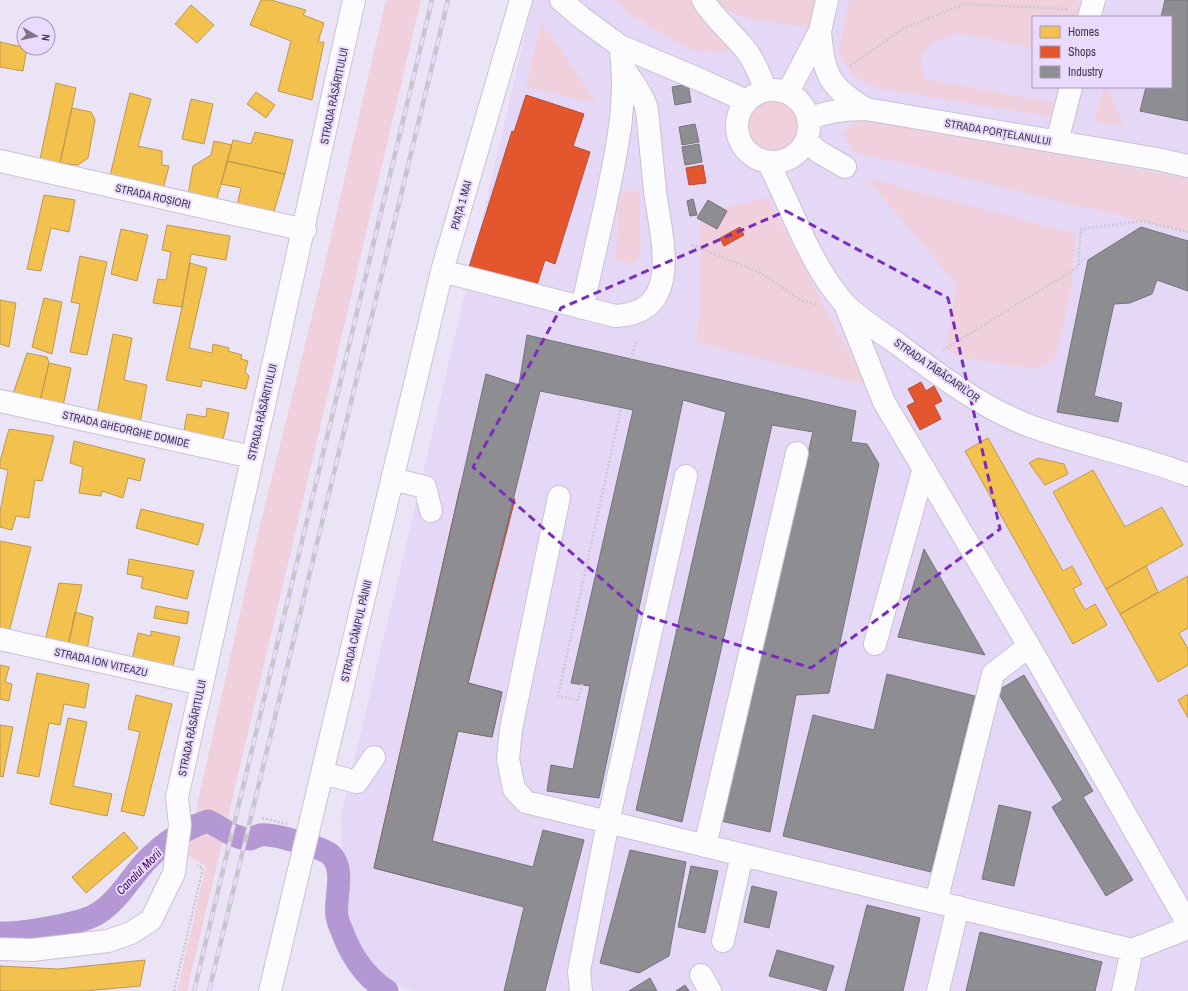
<svg xmlns="http://www.w3.org/2000/svg" width="1188" height="991" viewBox="0 0 1188 991" font-family="'Archivo Narrow',sans-serif">
<style>
.built{fill:#e4d8f6;fill-rule:evenodd}
.green{fill:#f1d0de}
.homes{fill:#f2c14e;stroke:#bd984e}
.shops{fill:#e4572e;stroke:#b34d38}
.industry{fill:#8d8d92;stroke:#76737e}
.lines{fill:none;stroke-linecap:round;stroke-linejoin:round}
.canal{stroke:#b498d4;stroke-width:23}
.minor-casing{stroke:#cac1d5;stroke-width:24}
.path{stroke:#ccc8d1;stroke-width:2.5;stroke-dasharray:2 2;stroke-linecap:butt}
.minor{stroke:#fcfbfe;stroke-width:22}
.rail-casing{stroke:#c8c5cc;stroke-width:4.5}
.rail{stroke:#eadbfe;stroke-width:3;stroke-dasharray:9;stroke-linecap:butt}
.marked{fill:none;stroke:#7b2cbf;stroke-width:3;stroke-dasharray:8 5;stroke-linejoin:round}
.labels{text-anchor:middle;dominant-baseline:central;stroke-width:4;stroke-linejoin:round;paint-order:stroke}
.street-label{font-size:11px;fill:#41374e;stroke:#eadbfe}
.water-label{font-size:12px;font-style:italic;fill:#3f0668;stroke:#eadbfe}
</style>
<rect width="100%" height="100%" fill="#ebe3f6"/>
<path class="built" d="M 533,0 L 1188,0 L 1188,991 L 412,991 L 383,977 L 360,952 L 344,908 L 341,815 L 416,504 ZM 1033,17 L 1171,17 L 1171,87 L 1033,87 Z"/>
<path class="green" d="M 386,0 L 421,0 L 187,991 L 177,991 L 206,866 L 188,856 L 199,797 L 258,533 L 321,280 Z
M 616,0 L 703,0 L 740,44 L 726,52 L 690,50 L 629,14 Z
M 714,0 L 819,0 L 813,28 C 789,24 727,20 714,0 Z
M 849,0 L 1078,0 L 1079,4 L 1076,17 L 1033,17 L 1033,48 L 959,33 L 933,42 L 921,56 L 924,79 L 1056,103 L 1052,117 L 876,88 L 854,77 L 838,55 Z
M 541,22 L 597,103 L 526,87 Z
M 1104,87 L 1107,87 L 1124,127 L 1094,121 Z
M741 126a32 32 0 1 1 64 0a32 32 0 1 1-64 0Z
M 864,117 L 1188,179 L 1188,232 L 854,152 L 842,133 Z
M 866,178 L 1076,234 L 1071,290 L 1056,357 L 1039,369 L 958,357 L 946,347 L 957,285 Z
M 629,189 L 640,192 L 640,254 L 632,265 L 616,260 L 619,196 Z
M 768,198 L 866,385 L 696,342 L 700,309 L 700,213 Z"/>
<path class="homes" d="M 261,0 L 271,0 L 306,10 L 303,15 L 324,23 L 318,42 L 324,42 L 312,100 L 278,91 L 291,41 L 250,25 Z
M 191,5 L 214,25 L 197,43 L 175,24 Z
M 0,42 L 27,48 L 23,71 L 0,67 Z
M 56,83 L 76,88 L 60,163 L 40,159 Z
M 256,92 L 275,105 L 266,118 L 247,104 Z
M 130,93 L 151,99 L 138,146 L 162,151 L 162,165 L 169,166 L 163,189 L 110,176 Z
M 191,99 L 213,104 L 204,144 L 182,139 Z
M 72,108 L 91,112 L 95,120 L 88,158 L 78,165 L 60,163 Z
M 255,132 L 293,140 L 285,174 L 227,161 L 233,140 L 251,144 Z
M 214,141 L 232,145 L 216,202 L 188,195 L 193,166 L 211,155 Z
M 227,161 L 285,174 L 273,215 L 237,206 L 241,188 L 221,184 Z
M 44,195 L 75,200 L 69,232 L 51,228 L 41,271 L 27,269 Z
M 167,225 L 230,236 L 226,260 L 191,254 L 182,307 L 153,303 L 158,279 L 166,280 L 171,252 L 162,250 Z
M 121,229 L 148,235 L 137,281 L 111,274 Z
M 80,256 L 107,262 L 87,355 L 70,352 L 80,304 L 71,302 Z
M 190,263 L 207,268 L 189,348 L 212,353 L 213,344 L 229,348 L 228,351 L 242,355 L 241,359 L 248,361 L 245,372 L 249,376 L 246,389 L 202,380 L 201,387 L 166,380 L 182,307 Z
M 44,298 L 62,302 L 52,354 L 32,347 Z
M 0,300 L 16,303 L 9,347 L 0,344 Z
M 113,334 L 132,338 L 124,380 L 147,385 L 140,423 L 97,414 Z
M 27,353 L 47,357 L 49,363 L 40,401 L 13,394 Z
M 49,363 L 71,368 L 63,406 L 40,401 Z
M 207,408 L 229,413 L 222,444 L 183,436 L 187,414 L 206,417 Z
M 9,429 L 54,436 L 42,481 L 35,480 L 29,518 L 16,516 L 12,530 L 0,527 L 0,512 L 8,470 L 0,468 L 0,461 Z
M 988,438 L 1063,571 L 1072,566 L 1082,584 L 1073,589 L 1085,610 L 1095,604 L 1107,625 L 1073,644 L 965,451 Z
M 74,441 L 145,459 L 140,481 L 128,478 L 123,498 L 102,491 L 101,496 L 79,493 L 83,467 L 70,463 Z
M 1038,458 L 1064,464 L 1068,474 L 1045,485 L 1029,463 Z
M 1093,470 L 1125,527 L 1162,507 L 1183,545 L 1106,589 L 1053,492 Z
M 141,509 L 204,524 L 198,545 L 136,528 Z
M 0,541 L 31,547 L 9,632 L 0,630 Z
M 129,559 L 194,571 L 187,599 L 141,588 L 143,577 L 127,574 Z
M 1146,566 L 1158,592 L 1120,614 L 1106,589 Z
M 1188,576 L 1188,628 L 1179,633 L 1188,649 L 1188,665 L 1158,682 L 1120,614 Z
M 59,583 L 82,585 L 68,646 L 45,641 Z
M 156,606 L 189,612 L 187,624 L 154,618 Z
M 75,612 L 93,617 L 87,650 L 68,646 Z
M 151,631 L 180,637 L 172,669 L 132,660 L 138,633 L 151,636 Z
M 0,665 L 9,667 L 5,682 L 12,684 L 9,701 L 0,699 Z
M 37,673 L 89,684 L 85,708 L 64,704 L 60,725 L 49,723 L 39,777 L 17,773 Z
M 1188,694 L 1188,718 L 1178,700 Z
M 136,695 L 172,704 L 144,816 L 121,811 L 140,732 L 128,729 Z
M 68,718 L 87,722 L 73,786 L 112,794 L 107,816 L 50,804 Z
M 0,725 L 13,727 L 3,777 L 0,776 Z
M 124,832 L 138,848 L 86,893 L 72,877 Z
M 145,960 L 140,986 L 85,991 L 0,991 L 0,966 L 58,969 Z"/>
<path class="shops" d="M 526,95 L 584,114 L 573,146 L 590,152 L 555,264 L 545,260 L 536,288 L 469,267 L 512,131 L 514,132 Z
M 703,165 L 706,183 L 689,185 L 686,168 Z
M 740,227 L 744,235 L 724,246 L 720,238 Z
M 921,382 L 926,391 L 934,386 L 942,401 L 934,405 L 941,419 L 920,430 L 907,406 L 915,402 L 908,389 Z
M 460,488 L 515,499 L 468,683 L 502,692 L 492,737 L 458,731 L 432,841 L 456,848 L 447,887 L 374,868 Z"/>
<path class="industry" d="M 1165,0 L 1188,0 L 1188,121 L 1140,111 L 1146,87 L 1171,87 L 1171,17 L 1161,17 Z
M 688,84 L 691,102 L 675,105 L 672,87 Z
M 695,124 L 699,142 L 682,145 L 679,127 Z
M 699,144 L 702,162 L 685,165 L 682,147 Z
M 693,199 L 697,215 L 690,216 L 687,201 Z
M 708,200 L 727,211 L 717,229 L 697,218 Z
M 1141,227 L 1188,241 L 1188,291 L 1157,280 L 1152,294 L 1130,303 L 1114,304 L 1094,396 L 1122,403 L 1118,422 L 1057,412 L 1088,260 Z
M 527,335 L 856,411 L 851,442 L 867,444 L 879,464 L 829,693 L 796,695 L 770,832 L 721,821 L 813,432 L 772,425 L 682,822 L 636,810 L 726,412 L 683,400 L 599,798 L 547,791 L 551,765 L 573,769 L 590,686 L 571,683 L 633,410 L 540,391 L 468,683 L 502,692 L 492,737 L 458,731 L 432,841 L 533,867 L 543,830 L 584,840 L 545,991 L 504,991 L 524,907 L 374,868 L 486,374 L 519,385 Z
M 924,549 L 985,655 L 898,637 Z
M 887,674 L 975,696 L 931,872 L 783,836 L 813,715 L 874,730 Z
M 1024,675 L 1093,791 L 1083,797 L 1133,880 L 1106,896 L 1052,807 L 1063,800 L 997,691 Z
M 999,805 L 1031,812 L 1014,886 L 982,879 Z
M 630,850 L 686,862 L 669,956 L 639,973 L 600,963 Z
M 691,866 L 718,871 L 705,933 L 678,927 Z
M 752,886 L 777,892 L 769,928 L 744,922 Z
M 867,905 L 920,918 L 903,991 L 845,991 Z
M 980,932 L 1102,962 L 1095,991 L 966,991 Z
M 777,950 L 834,966 L 826,991 L 769,976 Z
M 650,978 L 657,991 L 629,991 Z
M 685,985 L 689,991 L 676,991 Z"/>
<g class="lines">
<path class="canal" d="M 0,933 C 19,934 79,924 95,915 C 117,903 130,878 147,860 C 164,843 186,828 208,821 C 221,827 234,839 250,839 C 253,839 257,835 261,835 C 272,833 324,848 331,855 C 346,870 334,898 337,917 C 338,922 340,927 342,931 C 351,956 364,976 387,991"/>
<defs>
<path id="minor" d="M 561,0 L 582,18 L 620,46 L 703,81 L 746,101
M 703,0 C 715,20 734,34 748,53 C 756,65 761,77 765,90
M 1089,17 L 1094,0
M 820,31 C 824,75 828,86 866,109
M737 126a36 36 0 1 1 72 0a36 36 0 1 1-72 0Z
M 788,92 L 820,31 L 827,0
M 809,119 C 827,111 846,109 866,109 L 1157,159 L 1188,166
M 806,141 L 819,152 L 845,167
M 1057,142 L 1071,87
M 0,161 L 305,230
M 768,162 C 793,210 808,261 844,303 C 855,316 884,334 899,345 C 939,375 982,408 1030,426 C 1082,445 1137,455 1188,475
M 442,271 L 615,316 C 686,313 660,234 655,191 C 653,171 651,150 649,130 C 648,123 648,114 646,106 C 642,93 630,79 623,67
M 845,304 L 884,402 L 1029,646 L 1188,924
M 582,308 C 590,274 597,241 605,207 C 616,154 629,100 620,46
M 0,401 L 252,457
M 392,479 L 425,487 L 431,511
M 559,497 L 511,729 L 508,759 L 514,789 L 526,802 L 1132,950 L 1188,928
M 0,639 L 202,684
M 875,644 L 924,468
M 322,773 L 357,782 L 374,757
M 705,846 L 797,453
M 936,902 L 993,674 L 1029,646
M 723,941 L 742,855
M 0,949 L 32,950 L 108,941 L 131,933 L 151,920 L 174,873 L 180,825 L 177,797 C 235,531 297,266 354,0
M 701,975 L 710,991
M 270,991 L 442,271 L 521,0
M 581,991 L 579,971 L 608,822 L 686,476
M 938,991 L 958,907
M 1123,991 L 1132,950"/>
</defs>
<use href="#minor" class="minor-casing"/>
<path class="path" d="M 850,66 L 904,28 L 965,4 L 1068,9
M 692,245 L 759,272 L 801,300 L 817,305
M 943,350 L 1078,267 L 1081,229 L 1142,221 L 1188,232
M 631,359 L 636,341
M 582,684 L 578,700 L 558,696 L 621,408
M 262,818 L 287,824
M 174,991 L 203,868 L 197,865"/>
<use href="#minor" class="minor"/>
<defs>
<path id="rail" d="M 194,991 L 432,0
M 209,991 L 448,0"/>
</defs>
<use href="#rail" class="rail-casing"/>
<use href="#rail" class="rail"/>
</g>
<path class="marked" d="M 786,211 L 948,298 L 1000,529 L 811,668 L 643,615 L 473,467 L 561,308 Z"/>
<g class="labels">
<g class="street-label">
<text transform="translate(334 96) rotate(-78)">STRADA RĂSĂRITULUI</text>
<text transform="translate(998 132) rotate(10)">STRADA PORȚELANULUI</text>
<text transform="translate(153 196) rotate(13)">STRADA ROȘIORI</text>
<text transform="translate(461 205) rotate(-74)">PIAȚA 1 MAI</text>
<text transform="translate(937 370) rotate(35)">STRADA TĂBĂCARILOR</text>
<text transform="translate(262 412) rotate(-77)">STRADA RĂSĂRITULUI</text>
<text transform="translate(126 429) rotate(13)">STRADA GHEORGHE DOMIDE</text>
<text transform="translate(356 631) rotate(-77)">STRADA CÂMPUL PÂINII</text>
<text transform="translate(101 662) rotate(13)">STRADA ION VITEAZU</text>
<text transform="translate(192 728) rotate(-78)">STRADA RĂSĂRITULUI</text>
</g>
<g class="water-label">
<text transform="translate(139 872) rotate(-45)">Canalul Morii</text>
</g>
</g>
<rect x="1032" y="16" width="140" height="72" fill="#eadbfe" stroke="#a699b8"/>
<rect x="1040" y="26" width="20" height="12" fill="#f2c14e" stroke="#a699b8"/>
<text x="1068" y="36" font-size="12" fill="#41374e">Homes</text>
<rect x="1040" y="46" width="20" height="12" fill="#e4572e" stroke="#a699b8"/>
<text x="1068" y="56" font-size="12" fill="#41374e">Shops</text>
<rect x="1040" y="66" width="20" height="12" fill="#8d8d92" stroke="#a699b8"/>
<text x="1068" y="76" font-size="12" fill="#41374e">Industry</text>
<g transform="translate(36 36) rotate(99)"><circle r="19" fill="#eadbfe" stroke="#a699b8"/>
<path d="M0-3L7 15L0 10L-7 15Z" fill="#7c7389"/>
<text y="-6" font-size="11" font-weight="bold" text-anchor="middle" fill="#41374e">N</text>
</g>
</svg>
